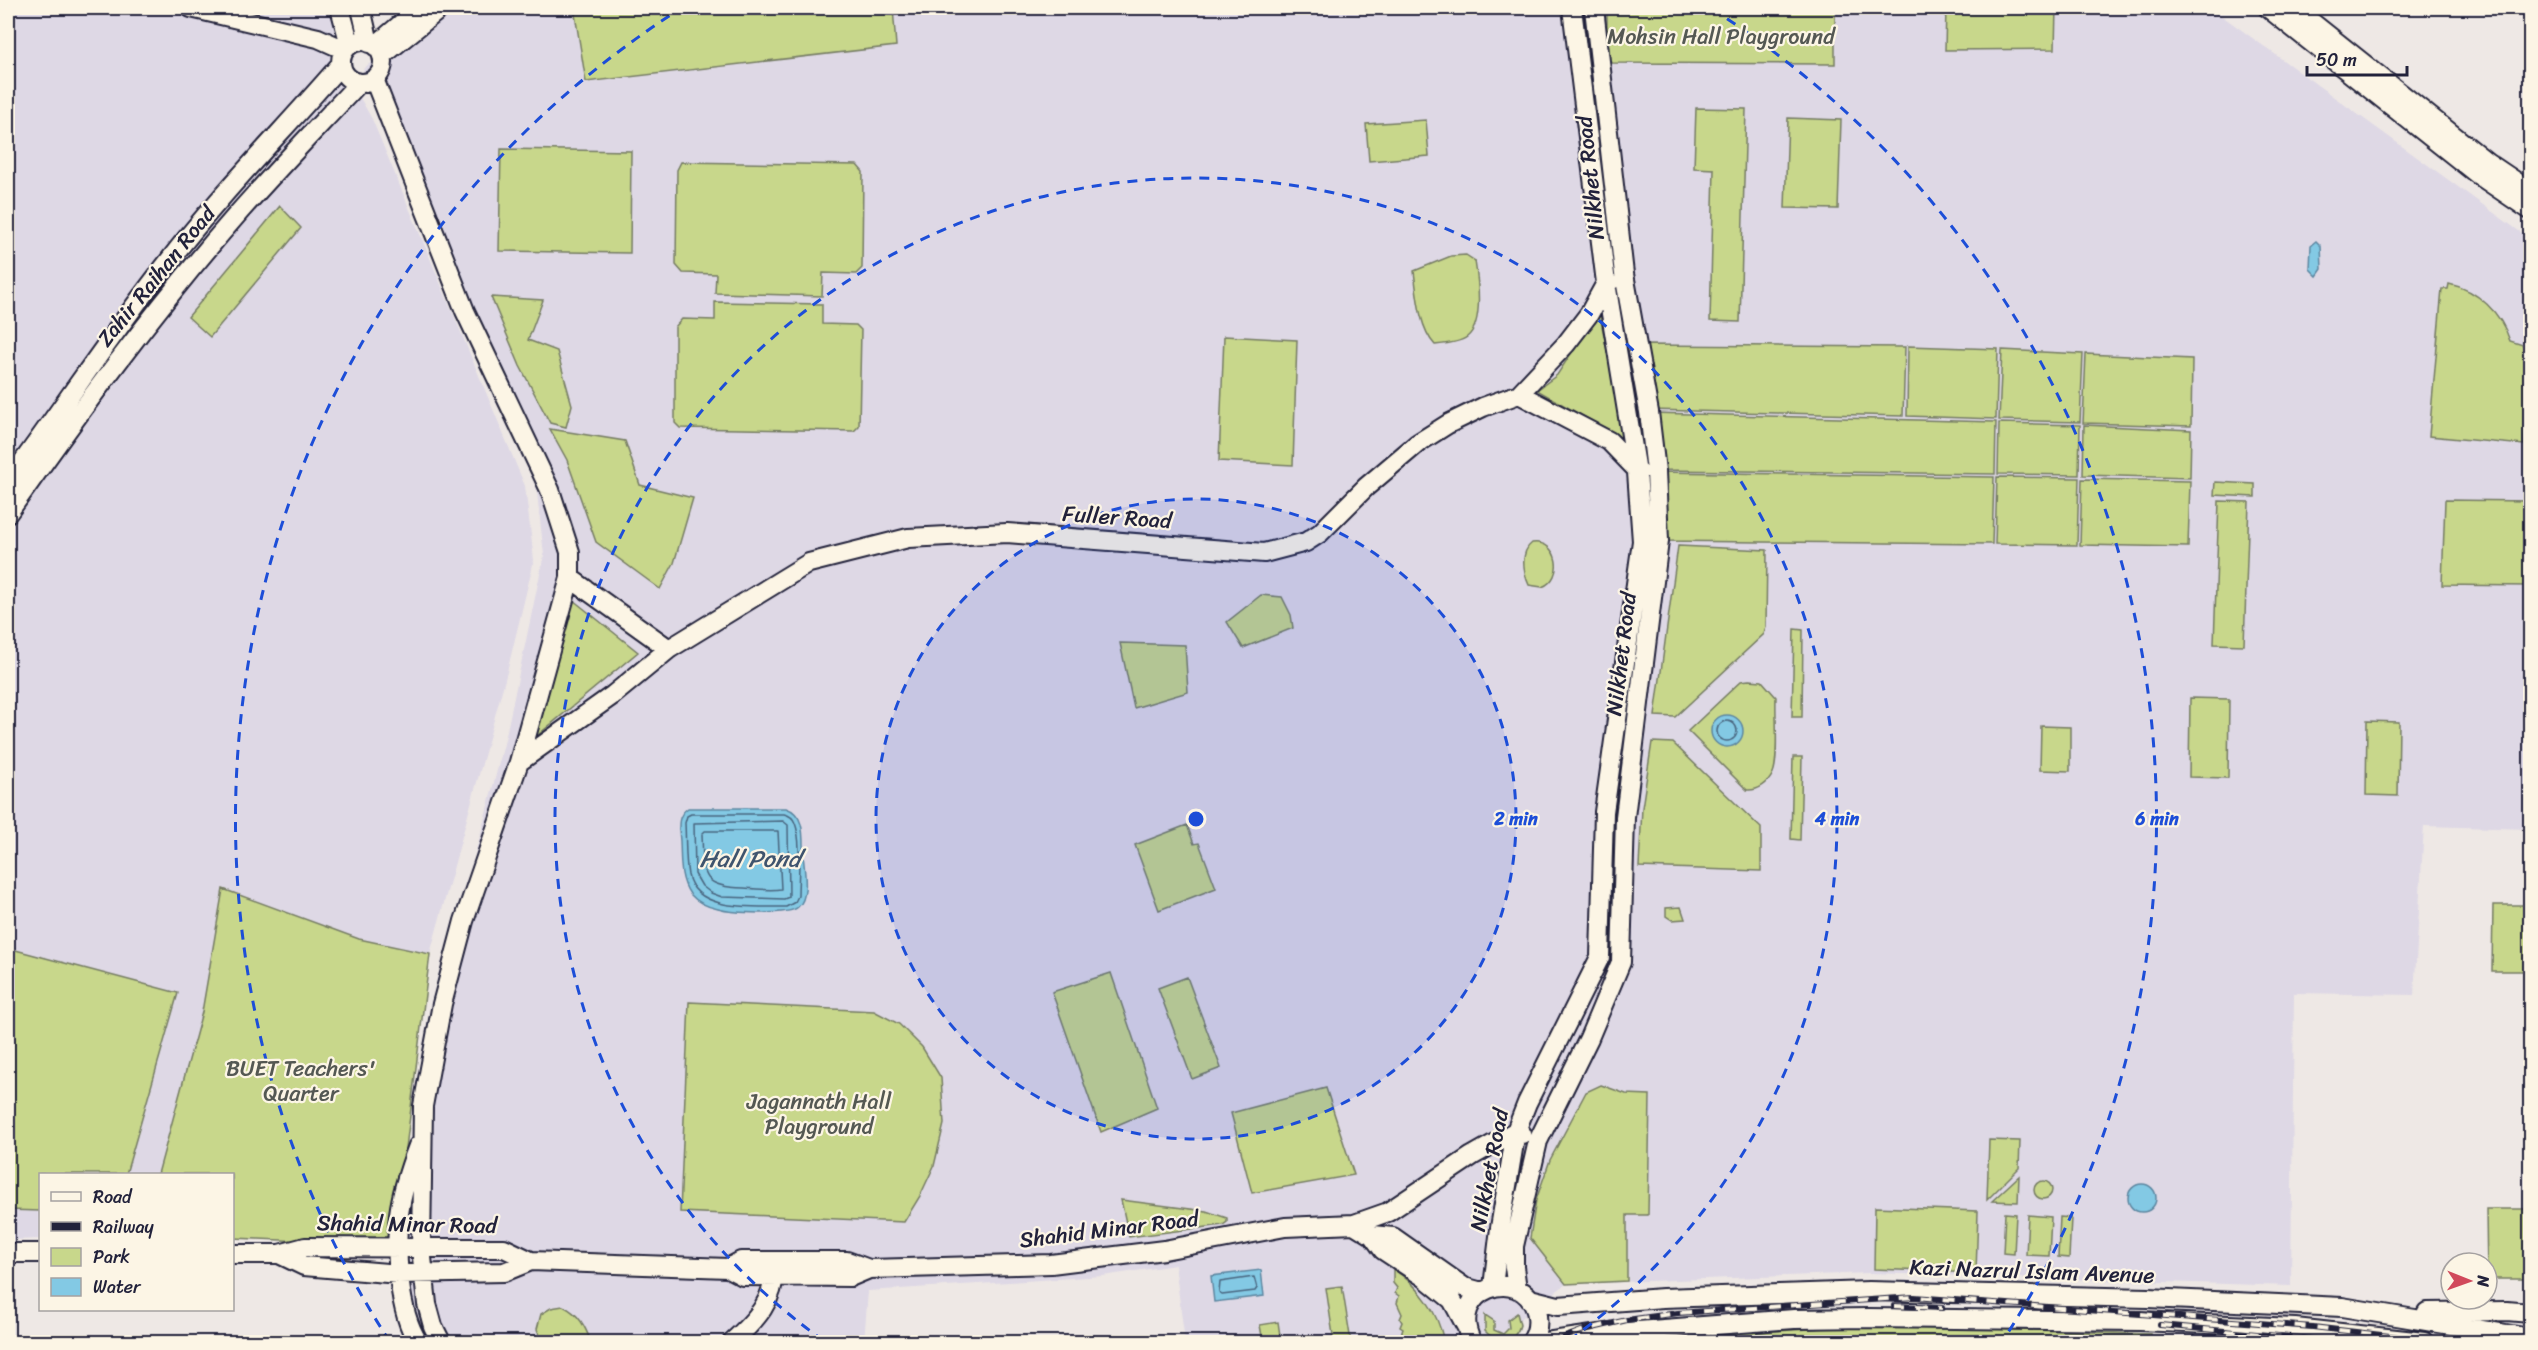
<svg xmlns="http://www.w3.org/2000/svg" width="2538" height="1350" viewBox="0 0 2538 1350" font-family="Sriracha,sans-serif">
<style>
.built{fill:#ded8e5}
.green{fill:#c8d78b;stroke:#757c63;stroke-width:1.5}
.water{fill:#83c9e4;stroke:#5c86a0;stroke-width:1.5}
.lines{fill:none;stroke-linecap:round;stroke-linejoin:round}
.shore{stroke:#49657f;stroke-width:1.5}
.secondary-casing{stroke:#22223b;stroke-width:22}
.secondary{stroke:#fcf5e5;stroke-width:18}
.rail-casing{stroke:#22223b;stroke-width:6}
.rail{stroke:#fcf5e5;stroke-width:4;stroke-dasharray:11;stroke-linecap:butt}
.ring{fill:none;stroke:#1d4ed8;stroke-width:3;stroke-dasharray:10 8}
.labels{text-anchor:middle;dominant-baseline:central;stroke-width:4.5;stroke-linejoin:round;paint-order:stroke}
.park-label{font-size:22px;fill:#545853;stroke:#fcf5e5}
.street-label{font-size:22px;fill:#22223b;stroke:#fcf5e5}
.water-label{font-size:24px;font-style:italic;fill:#3f546e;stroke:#fcf5e5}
.centre{fill:#1d4ed8;stroke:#fcf5e5;stroke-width:3}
.ring-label{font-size:18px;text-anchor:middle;font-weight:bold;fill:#1d4ed8;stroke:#fcf5e5;stroke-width:4.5;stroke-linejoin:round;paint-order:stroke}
</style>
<rect width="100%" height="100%" fill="#eee8e5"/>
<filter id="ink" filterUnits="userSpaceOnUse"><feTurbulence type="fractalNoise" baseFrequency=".0167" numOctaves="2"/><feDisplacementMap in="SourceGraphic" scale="12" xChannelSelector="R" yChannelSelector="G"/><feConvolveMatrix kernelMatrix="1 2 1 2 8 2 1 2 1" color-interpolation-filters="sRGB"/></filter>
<g filter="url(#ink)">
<path class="built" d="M 8,8 L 330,8 L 341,64 L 372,119 L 525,486 L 534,560 L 507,672 L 430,954 L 394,1245 L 233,1238 L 232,1174 L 40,1174 L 40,1239 L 8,1240 Z
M 437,8 L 2211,8 L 2530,239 L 2530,829 L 2424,826 L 2414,995 L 2294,993 L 2291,1286 L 1870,1273 L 1566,1284 L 1490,1342 L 1185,1342 L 1175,1265 L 1103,1276 L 868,1291 L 864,1342 L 427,1342 L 417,1329 L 406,1242 L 407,1213 L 438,997 L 505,740 L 544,555 L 536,484 L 442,274 L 363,69 Z"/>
<path class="green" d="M 574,8 L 893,8 L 896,46 L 586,82 Z
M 1607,8 L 1835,8 L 1835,64 L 1607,63 Z
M 1946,8 L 2056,8 L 2055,49 L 1945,50 Z
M 1696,108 L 1746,109 L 1740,322 L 1710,321 L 1714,169 L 1694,168 Z
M 1788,118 L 1841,120 L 1838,209 L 1785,208 Z
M 1426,120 L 1429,156 L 1369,161 L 1366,124 Z
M 501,149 L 631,151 L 630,253 L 499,251 Z
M 681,162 L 857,165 L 863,172 L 862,268 L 856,274 L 823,273 L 822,296 L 715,293 L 716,274 L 683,273 L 676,265 L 677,170 Z
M 280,206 L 301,228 L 210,337 L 188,317 Z
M 1466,255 L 1475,261 C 1478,280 1484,324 1467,337 C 1459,343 1445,344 1435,345 C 1419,328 1417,294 1414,271 L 1451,256 Z
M 2449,284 C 2478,290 2501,313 2510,341 L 2529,347 L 2524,445 L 2429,436 L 2442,289 L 2448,289 Z
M 491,297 L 543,300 L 528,340 L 557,351 L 572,405 L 566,427 L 550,423 L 520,366 Z
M 715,302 L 822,304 L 822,324 L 856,325 L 861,330 L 859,426 L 854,431 L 680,428 L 675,423 L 675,327 L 682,319 L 715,320 Z
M 1599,311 L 1625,440 L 1537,390 L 1557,375 Z
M 1224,336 L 1297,340 L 1293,465 L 1219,461 Z
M 1639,345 L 1905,347 L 1903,416 L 1650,410 Z
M 1908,346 L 1998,349 L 1996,419 L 1907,416 Z
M 2002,350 L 2083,354 L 2080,422 L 1999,420 Z
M 2086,354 L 2192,359 L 2191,426 L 2083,423 Z
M 1651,413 L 1996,422 L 1995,474 L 1657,470 Z
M 1999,423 L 2080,425 L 2079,475 L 1998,474 Z
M 2084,425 L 2191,430 L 2190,478 L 2083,475 Z
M 550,429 L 625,441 L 640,485 L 693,498 L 674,563 L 660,589 L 596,542 L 567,460 Z
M 1658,472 L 1994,477 L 1992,544 L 1660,541 Z
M 1997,477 L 2079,478 L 2077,545 L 1995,544 Z
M 2082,479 L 2190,481 L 2188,547 L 2080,545 Z
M 2215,482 L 2255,484 L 2255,497 L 2214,495 Z
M 2445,500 L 2530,501 L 2530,586 L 2442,585 Z
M 2219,501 L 2249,502 L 2244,645 L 2214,644 Z
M 1532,543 C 1559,539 1565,579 1542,587 L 1529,585 C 1523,572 1520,552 1532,543 Z
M 1678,546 L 1767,550 L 1766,627 L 1764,634 L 1675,717 L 1655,716 Z
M 1261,595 L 1282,597 L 1291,615 L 1293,628 L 1243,648 L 1227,622 Z
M 573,600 L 638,652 L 533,739 Z
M 1794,629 L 1803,630 L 1802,717 L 1792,717 Z
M 1120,643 L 1185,645 L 1188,692 L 1134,708 Z
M 1749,680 L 1762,681 L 1776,697 C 1775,714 1779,760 1773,773 C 1769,783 1758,791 1747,790 L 1688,731 L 1741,681 Z
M 2190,698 L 2229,699 L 2228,778 L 2189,777 Z
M 2367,721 L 2399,722 L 2398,796 L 2366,795 Z
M 2041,726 L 2070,727 L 2070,771 L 2040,770 Z
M 1652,742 L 1673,743 L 1761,828 L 1761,871 L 1639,867 L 1642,808 Z
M 1793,757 L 1802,757 L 1800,840 L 1791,839 Z
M 1187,825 L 1194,844 L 1199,843 L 1216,888 L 1159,910 L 1135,845 Z
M 223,889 L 359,939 L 430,954 L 394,1245 L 233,1238 L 232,1174 L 158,1174 L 202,1012 Z
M 2493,905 L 2530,905 L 2530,971 L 2492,971 Z
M 1681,907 L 1685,919 L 1672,920 L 1666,916 L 1666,908 Z
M 8,948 L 178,993 L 126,1174 L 40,1174 L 40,1211 L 8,1210 Z
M 1111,973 L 1157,1108 L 1101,1132 L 1052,992 Z
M 1187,977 L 1221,1068 L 1192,1079 L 1158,988 Z
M 689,1002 L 874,1011 L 899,1024 L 922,1047 L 941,1078 L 944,1124 L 934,1166 L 920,1196 L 904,1222 L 680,1212 Z
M 1601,1085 L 1626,1094 L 1650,1095 L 1648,1215 L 1627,1215 L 1627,1281 L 1566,1284 L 1530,1238 L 1536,1200 L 1550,1160 L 1586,1092 Z
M 1326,1088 L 1354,1175 L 1252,1193 L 1231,1113 Z
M 1989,1140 L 2020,1141 L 2019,1168 L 1987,1200 Z
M 2019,1176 L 2018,1202 L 1992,1201 Z
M2034 1190a9 9 0 1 1 18 0a9 9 0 1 1-18 0Z
M 1121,1200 L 1206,1211 L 1227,1218 L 1227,1222 L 1223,1225 L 1129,1237 Z
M 1875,1207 L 1978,1211 L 1976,1273 L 1874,1269 Z
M 2486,1209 L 2530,1209 L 2530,1279 L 2487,1279 Z
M 2005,1213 L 2016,1214 L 2014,1254 L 2003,1253 Z
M 2028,1215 L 2051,1217 L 2049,1256 L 2026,1255 Z
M 2060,1217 L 2071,1218 L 2069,1258 L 2058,1257 Z
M 1393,1269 C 1420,1286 1438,1312 1444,1342 L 1404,1342 L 1405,1338 L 1401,1334 L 1403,1329 L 1400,1327 L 1402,1322 L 1400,1319 L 1402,1314 L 1397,1303 L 1399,1296 L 1395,1293 L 1397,1288 L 1393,1283 Z
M 1342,1286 L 1351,1342 L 1334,1342 L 1326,1288 Z
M 563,1306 C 579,1314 585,1326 591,1342 L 542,1342 L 537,1329 L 541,1314 L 551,1308 Z
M 1517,1313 L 1520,1325 C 1515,1343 1497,1345 1485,1331 L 1485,1315 L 1494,1321 L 1494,1330 L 1503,1334 L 1509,1328 L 1508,1320 Z
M 1278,1322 L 1281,1342 L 1263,1342 L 1260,1325 Z
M 1878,1325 L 2150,1334 L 2150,1342 L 1660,1342 L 1743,1333 Z"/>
<path class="water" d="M 2316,241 L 2321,246 L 2322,269 L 2317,276 L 2310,269 L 2311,245 Z
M1711 731a16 16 0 1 1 32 0a16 16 0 1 1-32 0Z
M 688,808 L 786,808 C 805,814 803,836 803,854 C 804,868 810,897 798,907 C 789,916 731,913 718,909 C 708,907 697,902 690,894 C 679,878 681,859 680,841 C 679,828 676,816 688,808 Z
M2128 1198a14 14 0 1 1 28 0a14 14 0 1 1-28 0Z
M 1261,1270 L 1264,1296 L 1214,1302 L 1211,1276 Z"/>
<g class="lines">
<path class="shore" d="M1717 731a10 10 0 1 1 20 0a10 10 0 1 1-20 0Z
M 691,814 L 784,814 C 789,815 793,817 795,823 C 802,841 798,876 798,896 L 795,902 L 786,907 C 757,906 696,913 688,875 C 685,858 686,840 685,823 L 687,816 Z
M 783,821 L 788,825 L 789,897 L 784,899 L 722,897 L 711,893 L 702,886 L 695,874 L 694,823 Z
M 705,831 L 778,831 L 781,889 C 770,891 756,889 744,888 C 698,887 704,873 702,834 Z
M 1254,1277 L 1257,1288 L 1255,1291 L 1222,1295 L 1219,1293 L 1220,1282 Z"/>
<defs>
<path id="secondary" d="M 191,8 L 318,38 L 345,50
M 340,8 L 350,45
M 361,8 L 369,43
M 2268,8 L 2477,174 L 2530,210
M 2294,8 L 2487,162 L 2530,191
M341 62a21 21 0 1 1 42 0a21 21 0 1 1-42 0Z
M 375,46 L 420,8
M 382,56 L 441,8
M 374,79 L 465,311 L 550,490 L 570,552 L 570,578 L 519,762 L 464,921 L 442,1004 L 423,1106 L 421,1248 L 427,1304 L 433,1326 L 441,1342
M 1519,394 L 1609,441 L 1639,472
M 8,482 C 62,409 112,333 168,262 C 222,192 284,130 341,64
M 8,513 C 80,411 153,311 235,217 C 275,171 318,127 359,83
M 570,578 L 669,649
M 519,762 L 613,695 L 669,649 L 809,563 L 908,538 L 1007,533 L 1264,553 L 1306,542 L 1320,533 L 1366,487 L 1418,443 L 1448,424 L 1483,407 L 1519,394 L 1566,344 L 1589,314 L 1606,283 L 1609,283
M 1354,1224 L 1372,1235 L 1383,1250 L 1424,1277 L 1452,1300 L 1466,1326
M 1372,1235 L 1393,1237 L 1464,1287 L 1482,1292
M 8,1253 L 40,1253
M 232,1254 L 279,1254 L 305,1247 L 504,1248 L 531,1261
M 279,1254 L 304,1266 L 399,1274 L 504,1272 L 531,1261 L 728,1268 L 743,1276 L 850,1277 L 869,1269
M 728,1268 L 741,1261 L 847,1261 L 869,1269 L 1051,1264 L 1164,1250 L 1285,1227 L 1354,1224 L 1388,1212 L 1472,1156 L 1516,1131 L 1522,1134
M 1493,1287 L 1500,1228 L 1516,1131 L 1527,1103 L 1600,957 L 1604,812 L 1642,541 L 1637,472 L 1606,283 L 1572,8
M 1517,1289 L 1514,1267 L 1514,1246 L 1538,1141 L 1589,1038 L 1621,962 L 1625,817 L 1659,541 L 1656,471 L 1649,412 L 1624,274 L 1594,8
M 1530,1299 L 1558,1306 L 1663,1298 L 1869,1291 L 2148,1298 L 2342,1307 L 2530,1338
M 2427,1312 L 2507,1311 L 2530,1313
M 418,1342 C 398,1312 395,1250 399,1214 C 402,1191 410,1167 418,1146
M 732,1342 C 755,1321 776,1300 774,1266
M 1472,1342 C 1445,1290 1521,1263 1536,1311 C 1539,1322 1537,1333 1531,1342
M 1546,1342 L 1599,1334 L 1794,1319 L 1869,1318 L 2140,1321 L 2295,1328 L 2424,1342"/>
</defs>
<use href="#secondary" class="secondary-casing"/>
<use href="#secondary" class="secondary"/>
<defs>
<path id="rail" d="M 1894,1306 L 1942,1308
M 2160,1325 L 2345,1342
M 1552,1342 L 1584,1330 L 1627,1320 L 1678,1313 L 1914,1297 L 2313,1327 L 2441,1342"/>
</defs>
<use href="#rail" class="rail-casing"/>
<use href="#rail" class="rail"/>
</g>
</g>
<circle cx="1196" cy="819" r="320" fill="#1d4ed8" fill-opacity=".12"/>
<g class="ring">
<circle cx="1196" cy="819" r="320"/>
<path d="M824 1341A641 641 0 1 1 1568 1341"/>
<path d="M390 1342A961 961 0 0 1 680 9M1712 9A961 961 0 0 1 2002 1342"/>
</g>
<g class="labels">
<g class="park-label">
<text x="1721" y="36">Mohsin Hall Playground</text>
<text x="301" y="1068">BUET Teachers'<tspan x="301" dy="25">Quarter</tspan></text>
<text x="819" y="1101">Jagannath Hall<tspan x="819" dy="25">Playground</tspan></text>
</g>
<g class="street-label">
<text transform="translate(1590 178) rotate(-96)">Nilkhet Road</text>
<text transform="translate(156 276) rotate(-51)">Zahir Raihan Road</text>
<text transform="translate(1117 517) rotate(4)">Fuller Road</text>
<text transform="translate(1621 654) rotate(-83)">Nilkhet Road</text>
<text transform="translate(1489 1170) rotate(-79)">Nilkhet Road</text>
<text transform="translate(407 1224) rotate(1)">Shahid Minar Road</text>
<text transform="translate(1109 1229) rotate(-7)">Shahid Minar Road</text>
<text transform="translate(2032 1271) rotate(2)">Kazi Nazrul Islam Avenue</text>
</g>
<g class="water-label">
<text x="750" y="859">Hall Pond</text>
</g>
</g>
<circle cx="1196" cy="819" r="9" class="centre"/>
<g class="ring-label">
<text x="1516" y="825">2 min</text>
<text x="1837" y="825">4 min</text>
<text x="2157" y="825">6 min</text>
</g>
<rect width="2538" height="1350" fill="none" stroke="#fcf5e5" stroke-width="30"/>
<rect x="15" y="15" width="2508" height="1320" fill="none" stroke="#22223b" stroke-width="2" filter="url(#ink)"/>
<rect x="39" y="1173" width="195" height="138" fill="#fcf5e5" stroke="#a5a1a1" stroke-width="1.5"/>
<rect x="51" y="1192" width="30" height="9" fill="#fcf5e5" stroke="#a5a1a1" stroke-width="1.5"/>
<text x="93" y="1203" font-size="18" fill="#22223b">Road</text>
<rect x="51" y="1222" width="30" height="9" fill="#22223b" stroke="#a5a1a1" stroke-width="1.5"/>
<text x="93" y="1233" font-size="18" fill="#22223b">Railway</text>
<rect x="51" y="1248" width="30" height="18" fill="#c8d78b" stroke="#a5a1a1" stroke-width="1.5"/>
<text x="93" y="1263" font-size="18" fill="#22223b">Park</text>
<rect x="51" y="1278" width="30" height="18" fill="#83c9e4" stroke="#a5a1a1" stroke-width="1.5"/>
<text x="93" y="1293" font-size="18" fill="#22223b">Water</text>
<g transform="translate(2469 1281) rotate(91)"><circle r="28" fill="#fcf5e5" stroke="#a5a1a1" stroke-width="1.5"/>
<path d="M0-4.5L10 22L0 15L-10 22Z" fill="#d1495b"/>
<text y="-9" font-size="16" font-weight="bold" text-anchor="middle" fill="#22223b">N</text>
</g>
<path d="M2307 66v9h100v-9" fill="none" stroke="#22223b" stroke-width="3"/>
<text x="2316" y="66" font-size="18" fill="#22223b" stroke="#fcf5e5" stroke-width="4.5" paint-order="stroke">50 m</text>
</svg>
